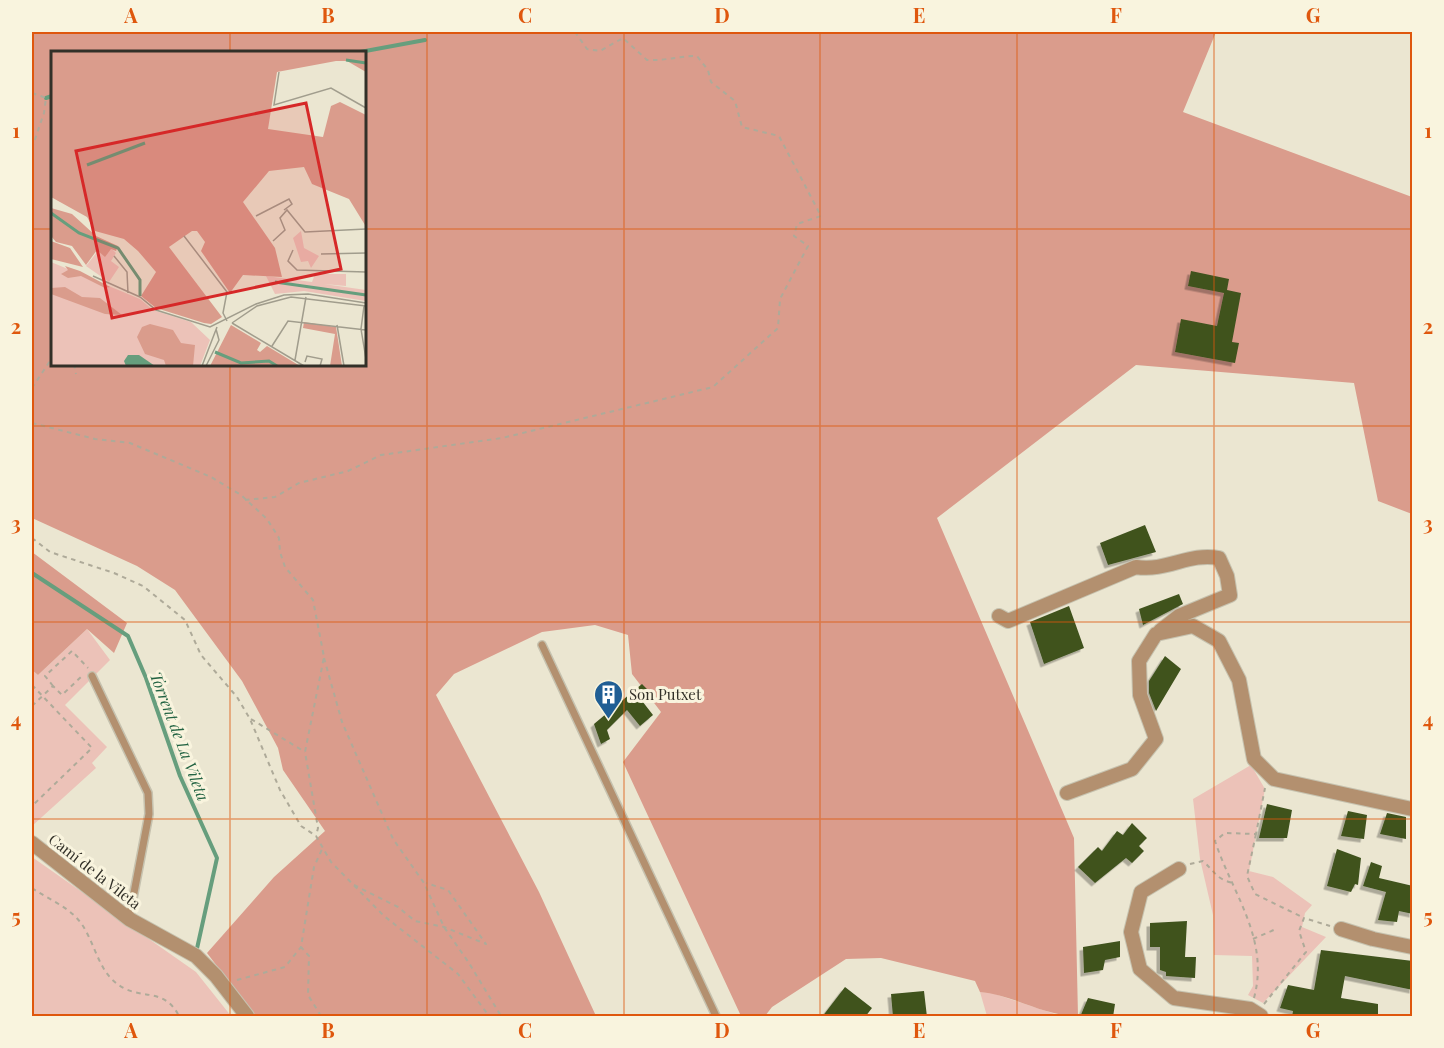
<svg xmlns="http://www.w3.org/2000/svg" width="1444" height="1048" viewBox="0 0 1444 1048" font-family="'Playfair Display',serif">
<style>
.green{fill:#ecc2b8}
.forest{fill:#da9c8c;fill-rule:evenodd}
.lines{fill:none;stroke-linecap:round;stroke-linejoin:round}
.stream{stroke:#669e7d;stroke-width:4}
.building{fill:#3f521f;filter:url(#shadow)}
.lane-casing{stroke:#c6c2af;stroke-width:10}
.street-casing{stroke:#c6c2af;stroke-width:16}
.path{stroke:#aeaa99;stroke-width:2;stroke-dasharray:4.5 4.5;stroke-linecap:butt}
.lane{stroke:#b3906f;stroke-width:7}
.street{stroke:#b3906f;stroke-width:14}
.grid{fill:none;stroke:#df570d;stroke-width:1.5;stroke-opacity:0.55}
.labels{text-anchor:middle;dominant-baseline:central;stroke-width:6;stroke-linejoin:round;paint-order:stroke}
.poi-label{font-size:15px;fill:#323028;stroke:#f9f4de;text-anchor:start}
.street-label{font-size:15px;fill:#323028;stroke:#f9f4de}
.water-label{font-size:16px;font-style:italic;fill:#226342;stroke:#f9f4de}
.inset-river{fill:none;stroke:#669e7d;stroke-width:3}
.inset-road{fill:none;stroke:#a19d8d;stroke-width:1.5}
.view{fill:#d62828;fill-opacity:0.15;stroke:#d62828;stroke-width:3}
.inset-edge{fill:none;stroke:#323028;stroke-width:3}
.neatline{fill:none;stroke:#df570d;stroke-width:2}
.grid-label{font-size:20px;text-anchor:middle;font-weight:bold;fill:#df570d}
</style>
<defs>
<filter id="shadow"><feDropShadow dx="-3.5" dy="3.5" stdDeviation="0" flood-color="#0004"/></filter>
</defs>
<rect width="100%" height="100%" fill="#ebe6d1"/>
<path class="green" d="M 87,629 L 110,660 L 65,705 L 107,747 L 92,763 L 96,768 L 32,826 L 32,670 L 38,675 Z
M 1251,765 L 1265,789 L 1249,871 L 1273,877 L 1312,905 L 1305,913 L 1302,927 L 1326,937 L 1263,1003 L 1248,995 L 1253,986 L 1252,956 L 1214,955 L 1213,915 L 1200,859 L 1193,799 Z
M 32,857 L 196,972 L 231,1016 L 32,1016 Z
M 980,992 L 992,993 L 1061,1016 L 987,1016 Z"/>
<path class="forest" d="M 32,32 L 1216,32 L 1183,112 L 1412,197 L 1412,514 L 1378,501 L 1354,383 L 1136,365 L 937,518 L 1074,838 L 1078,1016 C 1043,1016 1014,995 980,992 L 975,981 L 881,958 L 846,959 L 772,1007 L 765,1016 L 741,1016 L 623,762 L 661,712 L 632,674 L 628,635 L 595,625 L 542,632 L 454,674 L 436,695 L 539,892 L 596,1016 L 255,1016 L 207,953 L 274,877 L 325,831 L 283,770 L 278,748 L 242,681 L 175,590 L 137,566 L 32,518 ZM 52,52 L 364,52 L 364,364 L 52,364 Z
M 32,552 L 127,623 L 114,653 L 87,629 L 38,675 L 32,670 Z"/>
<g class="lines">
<path class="stream" d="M 360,52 L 425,40
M 46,98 L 52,96
M 32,573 L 128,636 L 146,678 L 180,776 L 217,858 L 196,953"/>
</g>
<path class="building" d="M 1191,271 L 1229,279 L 1227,290 L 1241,293 L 1232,342 L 1239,343 L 1235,363 L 1175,352 L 1181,319 L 1217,326 L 1224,293 L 1188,286 Z
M 1145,525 L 1156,552 L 1108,565 L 1100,543 Z
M 1179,594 L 1183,604 L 1143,625 L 1139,609 Z
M 1069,606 L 1084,648 L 1044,664 L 1030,622 Z
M 1165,656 L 1181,669 L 1156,711 L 1149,693 L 1149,681 Z
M 642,684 L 647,689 L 639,697 L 653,715 L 640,726 L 627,710 L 607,730 L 610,739 L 601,744 L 594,724 Z
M 1267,804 L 1292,810 L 1287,838 L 1259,838 Z
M 1348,811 L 1367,815 L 1364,839 L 1341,836 Z
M 1387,813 L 1406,817 L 1406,839 L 1380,834 Z
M 1132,823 L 1147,838 L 1139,846 L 1144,851 L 1132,863 L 1126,858 L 1095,883 L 1078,867 L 1098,847 L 1102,851 L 1117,831 L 1123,835 Z
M 1337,849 L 1361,858 L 1358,885 L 1355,884 L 1351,892 L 1327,886 Z
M 1371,862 L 1382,866 L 1379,878 L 1413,886 L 1413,914 L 1399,911 L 1397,922 L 1378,920 L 1386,892 L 1363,886 Z
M 1187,921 L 1185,957 L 1196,957 L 1195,978 L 1166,976 L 1166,972 L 1160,970 L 1160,947 L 1150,947 L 1150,923 Z
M 1120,941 L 1120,957 L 1105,960 L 1103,970 L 1084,973 L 1083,947 Z
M 1321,950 L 1413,961 L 1413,990 L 1345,976 L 1341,998 L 1378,1004 L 1378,1017 L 1292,1017 L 1293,1011 L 1280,1008 L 1288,985 L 1314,990 Z
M 845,987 L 872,1008 L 865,1017 L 822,1017 Z
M 924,991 L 927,1017 L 893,1017 L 891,994 Z
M 1088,998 L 1115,1004 L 1113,1017 L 1080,1017 Z"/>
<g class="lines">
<defs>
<path id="lane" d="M 542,645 L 716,1016
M 92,676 L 148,793 L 149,814 L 129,919"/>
<path id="street" d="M 999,616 L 1008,621 L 1136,567 C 1167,572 1189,552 1219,558 L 1227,576 L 1230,595 L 1179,616 L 1160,631
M 1067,793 L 1132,769 L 1156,739 L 1140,695 L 1139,661 L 1156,634 L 1193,626 L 1219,641 L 1239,680 L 1254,759 L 1274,779 L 1412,809
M 32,843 L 129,919 L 196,956 L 216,976 L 247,1016
M 1179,869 L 1141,892 L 1131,932 L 1140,969 L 1174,998 L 1250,1009 L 1261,1016
M 1341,929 L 1373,939 L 1412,947"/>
</defs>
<use href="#lane" class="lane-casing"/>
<use href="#street" class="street-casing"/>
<path class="path" d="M 691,32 L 709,32
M 32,93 L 46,98 L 44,113 L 32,148
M 74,364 L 76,374
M 32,388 L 52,358
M 32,423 L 95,439 L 130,443 L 211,477 L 241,495 L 267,519 L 279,538 L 280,552 L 285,567 L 313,600 L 324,657 L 305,752 L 318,828 L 316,836
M 245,500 L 275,497 L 299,483 L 348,471 L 381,455 L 502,438 L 713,387 L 778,328 L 780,299 L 808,246 L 794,236 L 797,224 L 821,216 L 779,136 L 742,127 L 735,101 L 711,82 L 708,70 L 697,56 C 679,56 665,61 647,60 L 623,38 L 600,51 L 587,49 L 575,32
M 32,538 L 50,552 L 114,573 L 143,586 L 185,620 L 201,655 L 237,697 L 250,719 L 280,790 L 301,826 L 316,836 L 331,862 L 384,916 L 458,974 L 489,1016
M 32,640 L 33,641
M 324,658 L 342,722 L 393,839 L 424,883 L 444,927 L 469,963 L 501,1016
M 32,685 L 92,748 L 32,806
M 53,686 L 45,676 L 72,651 L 88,668
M 32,706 L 53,686 L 62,695 L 82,676
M 251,719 L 305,752
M 1256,834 L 1247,876 L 1255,894 L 1304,918
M 1190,864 L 1203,861 C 1215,872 1217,880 1234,883
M 354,885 L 398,907 L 415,921 L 444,927 L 486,944 L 448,890 L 426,883
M 32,888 C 49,900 68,906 81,923 C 94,941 98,969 116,983 C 139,1002 163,985 179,1016
M 1253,939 L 1276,929
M 237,980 L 285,967 L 301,947
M 1254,998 C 1270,939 1232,893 1215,841 L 1225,833 L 1256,834 L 1265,788
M 1264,1004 L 1306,952 L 1299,931 L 1304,918 L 1330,926
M 321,1016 L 308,995 L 309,956 L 301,947 L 314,867 L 323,847"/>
<use href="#lane" class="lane"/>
<use href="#street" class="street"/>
</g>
<path class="grid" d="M 230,32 L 230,52M 427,32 L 427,1016M 624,32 L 624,1016M 820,32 L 820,1016M 1017,32 L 1017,1016M 1214,32 L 1214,1016M 32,229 L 52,229M 364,229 L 1412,229M 230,364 L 230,1016M 32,426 L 1412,426M 32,622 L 1412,622M 32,819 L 1412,819"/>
<defs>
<symbol id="building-pin" viewBox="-11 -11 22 30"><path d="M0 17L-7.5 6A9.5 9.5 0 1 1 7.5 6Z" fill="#205e94" stroke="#f9f4de"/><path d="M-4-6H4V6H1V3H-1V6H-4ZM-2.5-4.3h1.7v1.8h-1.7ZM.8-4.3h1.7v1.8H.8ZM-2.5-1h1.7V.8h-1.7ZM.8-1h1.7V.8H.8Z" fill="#fff"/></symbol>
</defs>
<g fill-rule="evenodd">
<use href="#building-pin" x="592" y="678" width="33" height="45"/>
</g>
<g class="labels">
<g class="poi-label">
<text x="629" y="694">Son Putxet</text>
</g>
<g class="street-label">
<text transform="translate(95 871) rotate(38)">Camí de la Vileta</text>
</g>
<g class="water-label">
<text transform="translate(180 736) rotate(69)">Torrent de La Vileta</text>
</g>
</g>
<g transform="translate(51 51)">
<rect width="315" height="315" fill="#ebe6d1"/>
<path d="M 250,180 L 253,197 L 268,205 L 260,217 L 257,210 L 250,211 L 242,187 ZM 60,197 L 65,202 L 60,210 L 68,216 L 58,231 L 35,215 L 46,201 ZM 0,211 L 89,248 L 102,259 L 140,271 L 159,289 L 149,315 L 0,315 ZM 264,223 L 295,223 L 295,235 L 273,233 L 315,239 L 315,250 L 253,240 L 224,243 L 215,225 L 261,231 Z" fill="#ecc2b8"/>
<path d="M 0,0 L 315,0 L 315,21 L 296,10 L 285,10 L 226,21 L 217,78 L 272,86 L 280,55 L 289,51 L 315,64 L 314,174 L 298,148 L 261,133 L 253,116 L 218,120 L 192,151 L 224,197 L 231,226 L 192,224 L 179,242 L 150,200 L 154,191 L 146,180 L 141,180 L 118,196 L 171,266 L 160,273 L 153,272 L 105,257 L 90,245 L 105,221 L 87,200 L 73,188 L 44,180 L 36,166 L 0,146 ZM 0,157 L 21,163 L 45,185 L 67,195 L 65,200 L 60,198 L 54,206 L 46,199 L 35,214 L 21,195 L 5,191 L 0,185 ZM 0,190 L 19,197 L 32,216 L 0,208 ZM 14,215 L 29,220 L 59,236 L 54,237 L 30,225 L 17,227 L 10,223 L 17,219 ZM 14,236 L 31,246 L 49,247 L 71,264 L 54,263 L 0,243 L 0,237 ZM 253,271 L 285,276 L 291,315 L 279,315 L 284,283 L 252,277 ZM 99,273 L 122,279 L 130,292 L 144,294 L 142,315 L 115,315 L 113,309 L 94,303 L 86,286 L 91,276 ZM 180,274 L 210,292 L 206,299 L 209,301 L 216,295 L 249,315 L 159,315 Z" fill="#da9c8c"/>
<path d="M 77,304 L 88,304 L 104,315 L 75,315 L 73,310 Z" fill="#669e7d"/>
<path class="inset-river" d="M 295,9 L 315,12M 36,114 L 94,92M 0,162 L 28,182 L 67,197 L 89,229 L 89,245M 224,231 L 315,244M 164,301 L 190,312 L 218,310 L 226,315"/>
<path class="inset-road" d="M 228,21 L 223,54 L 280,37 L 315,57M 205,165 L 238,148 L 241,153 L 233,159M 133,185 L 176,241 L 172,262 L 176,270M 222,190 L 234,179 L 229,167 L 236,159 L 254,181 L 315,178M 242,199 L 237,210 L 246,219 L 315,221M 270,203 L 315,202M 63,205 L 76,221 L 77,242M 42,225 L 89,246 L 105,259 L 159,276 L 205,253 L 233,244 L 257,243 L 315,252M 313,255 L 310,278 L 315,308M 181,272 L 206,255 L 240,246 L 315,255M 181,272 L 253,315M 286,274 L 293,315M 221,295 L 237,270 L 315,279M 244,309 L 255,246M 254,311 L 256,305 L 271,308 L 269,315M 151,315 L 166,276M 155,315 L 168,289 L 165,278"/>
<path class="view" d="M 255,52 L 290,218 L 61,267 L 25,100 Z"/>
<rect width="315" height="315" class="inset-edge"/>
</g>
<rect width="1444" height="1048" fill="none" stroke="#f9f4de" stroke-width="66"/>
<rect x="33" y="33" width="1378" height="982" class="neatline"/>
<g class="grid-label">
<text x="131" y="23">A</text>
<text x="328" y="23">B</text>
<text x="525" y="23">C</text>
<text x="722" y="23">D</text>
<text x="919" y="23">E</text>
<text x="1116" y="23">F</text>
<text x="1313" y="23">G</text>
<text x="16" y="138">1</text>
<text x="1428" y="138">1</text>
<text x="16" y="334">2</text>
<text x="1428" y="334">2</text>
<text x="16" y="531">3</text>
<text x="1428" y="531">3</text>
<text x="16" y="727">4</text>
<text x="1428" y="727">4</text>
<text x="16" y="924">5</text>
<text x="1428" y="924">5</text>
<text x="131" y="1038">A</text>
<text x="328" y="1038">B</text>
<text x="525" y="1038">C</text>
<text x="722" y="1038">D</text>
<text x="919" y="1038">E</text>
<text x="1116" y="1038">F</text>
<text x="1313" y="1038">G</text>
</g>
</svg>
